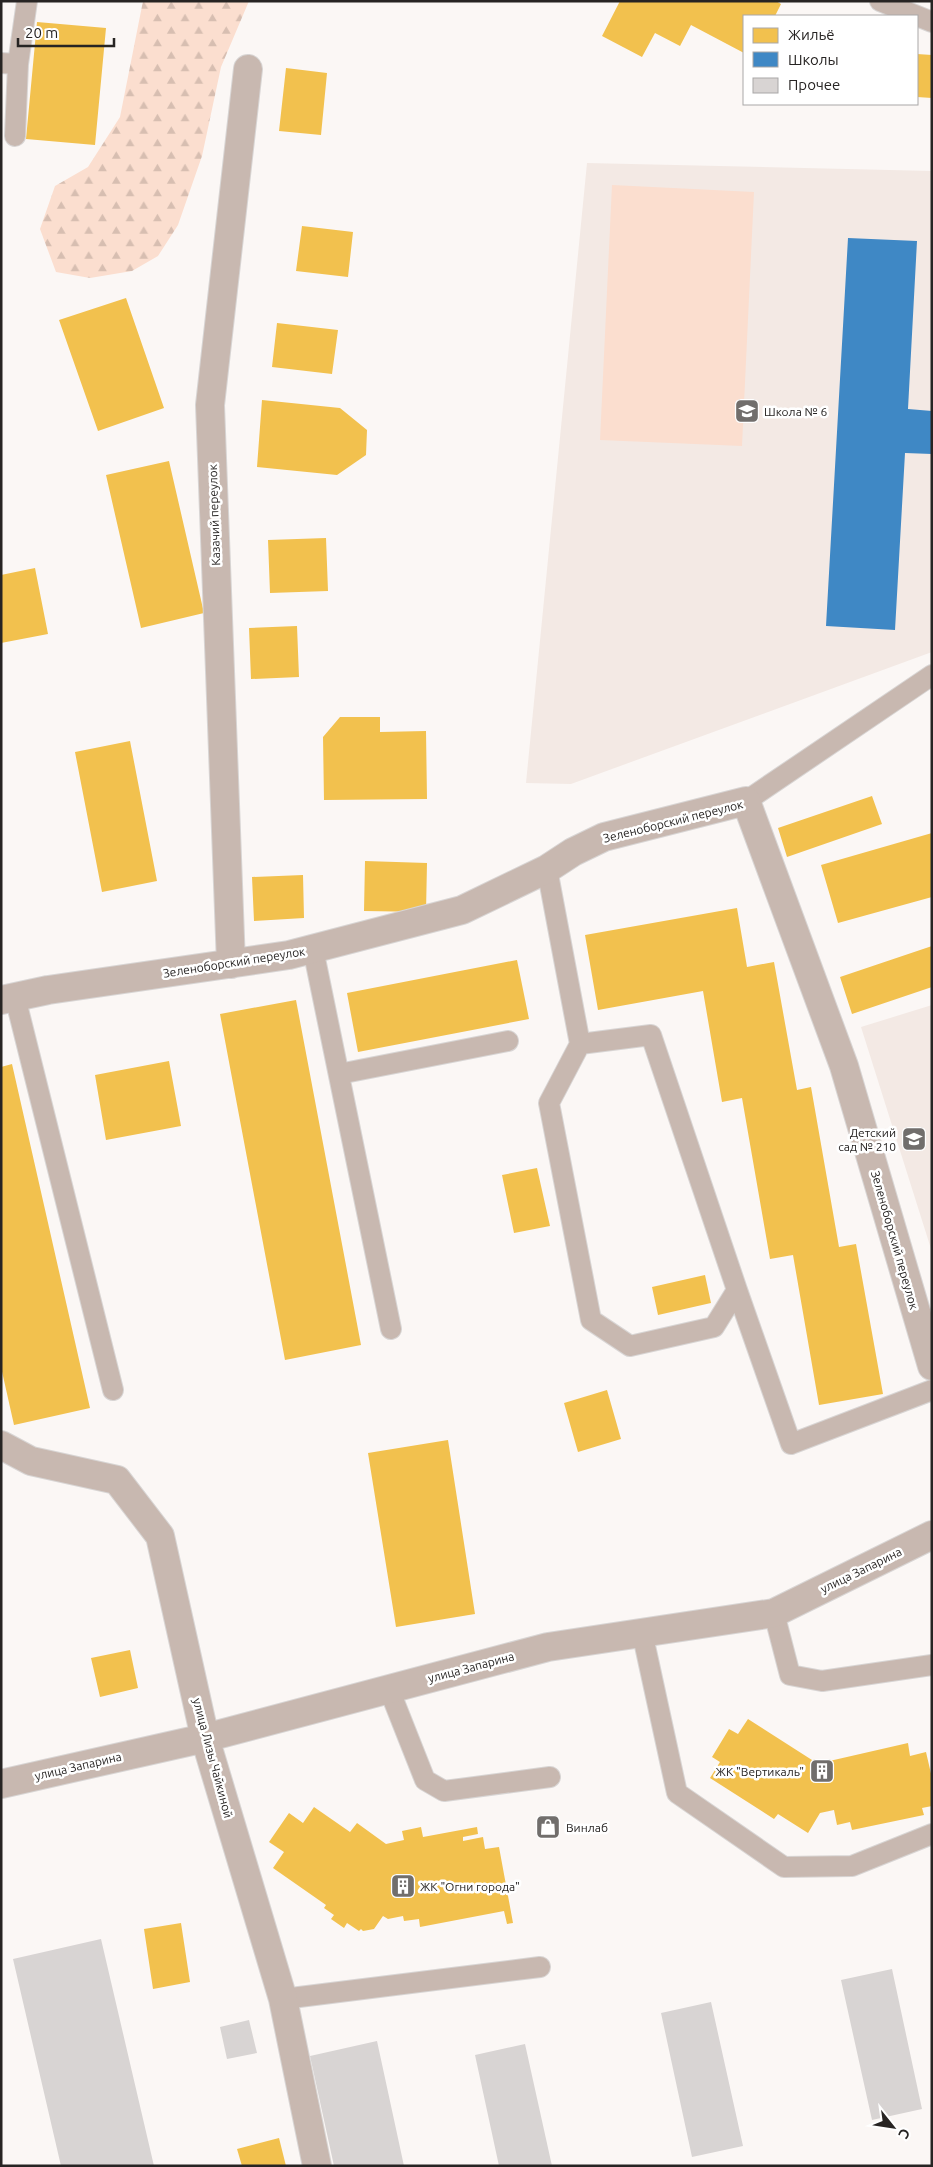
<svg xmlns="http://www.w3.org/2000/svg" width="933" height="2167" viewBox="0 0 933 2167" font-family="Ubuntu,sans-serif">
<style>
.built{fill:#f3e9e4}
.forest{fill:url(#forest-firs)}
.garden{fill:#fbdecf}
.homes{fill:#f2c14e}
.schools{fill:#3f88c5}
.building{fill:#d8d4d3}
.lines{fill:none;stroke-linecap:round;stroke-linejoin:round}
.service-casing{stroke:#d8d5d4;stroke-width:22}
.minor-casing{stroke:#d8d5d4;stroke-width:30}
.service{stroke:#c8b8b0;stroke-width:20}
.minor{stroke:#c8b8b0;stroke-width:28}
.labels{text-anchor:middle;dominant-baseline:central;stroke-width:5;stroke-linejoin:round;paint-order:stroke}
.poi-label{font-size:12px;fill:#272423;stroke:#fff;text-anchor:start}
.street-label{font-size:12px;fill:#272423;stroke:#fff}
</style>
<defs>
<pattern id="forest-firs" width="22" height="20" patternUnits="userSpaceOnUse" patternTransform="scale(1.25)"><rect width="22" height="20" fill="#fbdecf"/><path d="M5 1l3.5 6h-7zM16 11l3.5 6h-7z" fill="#d7beb1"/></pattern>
</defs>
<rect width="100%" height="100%" fill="#fbf7f5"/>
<path class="built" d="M 587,163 L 932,171 L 932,652 L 571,784 L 526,783 Z
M 932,1005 L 932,1252 L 861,1027 Z"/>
<path class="forest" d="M 143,1 L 249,1 L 221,67 L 202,156 L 178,225 L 158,256 L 132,271 L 90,278 L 56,272 L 40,229 L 55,186 L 88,167 L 120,117 Z"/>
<path class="garden" d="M 612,185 L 754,192 L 742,446 L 600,440 Z"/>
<path class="homes" d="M 620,1 L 776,1 L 781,4 L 775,16 L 744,16 L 744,53 L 691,25 L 680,46 L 655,33 L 642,57 L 602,36 Z
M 37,22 L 106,28 L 95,145 L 26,139 Z
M 917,54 L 932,55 L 932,98 L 917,97 Z
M 286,68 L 327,73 L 321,135 L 279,131 Z
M 302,226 L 353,232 L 348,277 L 296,271 Z
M 126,298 L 164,408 L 98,431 L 59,320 Z
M 277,323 L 338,330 L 332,374 L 272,367 Z
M 262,400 L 340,408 L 367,430 L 366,455 L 337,475 L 257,467 Z
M 169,461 L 204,613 L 141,628 L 106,475 Z
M 326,538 L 328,591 L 270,593 L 268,540 Z
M 35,568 L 48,634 L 1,643 L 1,575 Z
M 297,626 L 299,677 L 251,679 L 249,628 Z
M 340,717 L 380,717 L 380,732 L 426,731 L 427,799 L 324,800 L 323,737 Z
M 130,741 L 157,881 L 102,892 L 75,752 Z
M 872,796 L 882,824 L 787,857 L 778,828 Z
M 932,833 L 932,897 L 838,923 L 821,865 Z
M 365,861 L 427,863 L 426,912 L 364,911 Z
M 303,875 L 304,918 L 254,921 L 252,877 Z
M 737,908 L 747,967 L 774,962 L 797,1090 L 811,1087 L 839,1247 L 856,1244 L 883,1394 L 819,1405 L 793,1255 L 770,1259 L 742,1098 L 722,1102 L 703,991 L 598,1010 L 585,935 Z
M 932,946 L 932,987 L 852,1014 L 840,977 Z
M 517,960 L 529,1019 L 358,1052 L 347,993 Z
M 296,1000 L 361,1345 L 285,1360 L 220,1014 Z
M 169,1061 L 181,1126 L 106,1140 L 95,1075 Z
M 12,1064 L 90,1408 L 14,1425 L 1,1367 L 1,1067 Z
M 537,1168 L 550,1226 L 514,1233 L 502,1175 Z
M 705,1275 L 711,1303 L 658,1315 L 652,1287 Z
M 607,1390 L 621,1439 L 578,1452 L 564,1403 Z
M 448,1440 L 475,1614 L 396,1627 L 368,1453 Z
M 130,1650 L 138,1688 L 100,1697 L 91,1658 Z
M 748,1719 L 812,1760 L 812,1765 L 908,1743 L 910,1756 L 926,1752 L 932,1778 L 932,1806 L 922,1808 L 924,1815 L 852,1830 L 850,1822 L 837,1825 L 834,1810 L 820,1813 L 808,1833 L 778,1814 L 774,1819 L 710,1778 L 720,1762 L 712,1757 L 729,1729 L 738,1734 Z
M 314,1807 L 350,1832 L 357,1823 L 386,1844 L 404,1840 L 402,1831 L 421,1827 L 423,1837 L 477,1827 L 478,1834 L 463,1837 L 463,1841 L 483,1837 L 485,1849 L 499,1847 L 513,1923 L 507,1924 L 504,1911 L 420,1927 L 419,1919 L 404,1921 L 403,1916 L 388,1919 L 383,1916 L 374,1929 L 363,1931 L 361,1929 L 359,1931 L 347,1923 L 344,1928 L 331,1919 L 334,1915 L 324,1908 L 326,1905 L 273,1868 L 284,1852 L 269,1842 L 289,1813 L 303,1823 Z
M 181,1923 L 190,1982 L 153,1989 L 144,1929 Z
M 279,2138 L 286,2166 L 242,2166 L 237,2149 Z"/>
<path class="schools" d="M 848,238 L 917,241 L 908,409 L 932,411 L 932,454 L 905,453 L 895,630 L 826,626 Z"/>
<path class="building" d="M 101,1939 L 154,2166 L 61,2166 L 13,1959 Z
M 892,1969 L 922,2109 L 872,2120 L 841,1980 Z
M 711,2002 L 743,2146 L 692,2157 L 661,2013 Z
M 249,2020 L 257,2053 L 227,2059 L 220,2027 Z
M 377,2041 L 404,2166 L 334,2166 L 310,2056 Z
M 525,2044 L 552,2166 L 499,2166 L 475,2055 Z"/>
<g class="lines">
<defs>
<path id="service" d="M 880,1 L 932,22
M 1,63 L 18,64 L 15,136
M 18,64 L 27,1
M 746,801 L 932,675
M 547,869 L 580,1044 L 549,1103 L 591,1320 L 630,1346 L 714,1327 L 737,1290 L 651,1035 L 580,1044
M 313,949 L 391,1329
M 15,997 L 113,1390
M 339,1074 L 508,1041
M 737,1290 L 791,1444 L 932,1390
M 774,1613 L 790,1675 L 822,1681 L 932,1665
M 642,1632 L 677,1793 L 784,1867 L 852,1866 L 932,1834
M 389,1689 L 425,1780 L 444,1791 L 550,1777
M 283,1999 L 540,1967"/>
<path id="minor" d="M 231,964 L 210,405 L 248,69
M 1,1000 L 48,990 L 289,955 L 462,910 L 547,869 L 573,852 L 604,837 L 746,801 L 844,1066 L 932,1366
M 1,1445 L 31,1461 L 117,1480 L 160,1536 L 205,1738 L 283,1999 L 317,2166
M 1,1784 L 205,1738 L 548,1647 L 774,1613 L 932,1535"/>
</defs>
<use href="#service" class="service-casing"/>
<use href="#minor" class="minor-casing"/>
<use href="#service" class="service"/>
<use href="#minor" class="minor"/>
</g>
<defs>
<symbol id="school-square" viewBox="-11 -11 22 22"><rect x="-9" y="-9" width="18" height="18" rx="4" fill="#716e6c" stroke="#fff"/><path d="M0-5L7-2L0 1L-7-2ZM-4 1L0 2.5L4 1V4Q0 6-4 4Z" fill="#fff"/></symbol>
<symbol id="building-square" viewBox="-11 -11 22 22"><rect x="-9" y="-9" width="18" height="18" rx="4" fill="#716e6c" stroke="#fff"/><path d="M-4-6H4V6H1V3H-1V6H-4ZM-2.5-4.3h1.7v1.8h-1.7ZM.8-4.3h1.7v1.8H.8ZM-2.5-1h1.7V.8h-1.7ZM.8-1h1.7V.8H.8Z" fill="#fff"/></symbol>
<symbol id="shop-square" viewBox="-11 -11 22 22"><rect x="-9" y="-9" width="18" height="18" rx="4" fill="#716e6c" stroke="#fff"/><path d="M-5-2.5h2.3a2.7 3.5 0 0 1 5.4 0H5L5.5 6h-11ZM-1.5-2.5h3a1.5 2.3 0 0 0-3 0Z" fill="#fff"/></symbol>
</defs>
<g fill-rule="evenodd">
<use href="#school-square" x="733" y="397" width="28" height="28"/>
<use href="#school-square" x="900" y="1125" width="28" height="28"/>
<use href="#building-square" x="808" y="1757" width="28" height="28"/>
<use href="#shop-square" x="534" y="1813" width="28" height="28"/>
<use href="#building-square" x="389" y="1872" width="28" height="28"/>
</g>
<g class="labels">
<g class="poi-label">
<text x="764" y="411">Школа № 6</text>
<text x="896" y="1132" text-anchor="end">Детский<tspan x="896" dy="14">сад № 210</tspan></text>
<text x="804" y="1771" text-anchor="end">ЖК "Вертикаль"</text>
<text x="566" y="1827">Винлаб</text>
<text x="420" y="1886">ЖК "Огни города"</text>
</g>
<g class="street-label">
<text transform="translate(214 515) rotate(-92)">Казачий переулок</text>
<text transform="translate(673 821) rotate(-14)">Зеленоборский переулок</text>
<text transform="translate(234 962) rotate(-9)">Зеленоборский переулок</text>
<text transform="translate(895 1240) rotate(74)">Зеленоборский переулок</text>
<text transform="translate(861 1570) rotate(-26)">улица Запарина</text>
<text transform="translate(471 1667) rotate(-15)">улица Запарина</text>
<text transform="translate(213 1758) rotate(75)">улица Лизы Чайкиной</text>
<text transform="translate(78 1766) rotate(-13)">улица Запарина</text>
</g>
</g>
<rect width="933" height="2167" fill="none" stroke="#272423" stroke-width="5"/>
<rect x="743" y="15" width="175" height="90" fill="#ffffff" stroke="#a9a7a7"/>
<rect x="753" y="28" width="25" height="15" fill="#f2c14e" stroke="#a9a7a7"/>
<text x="788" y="40" font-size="15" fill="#272423">Жильё</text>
<rect x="753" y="52" width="25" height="15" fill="#3f88c5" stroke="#a9a7a7"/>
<text x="788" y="65" font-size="15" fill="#272423">Школы</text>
<rect x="753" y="78" width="25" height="15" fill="#d8d4d3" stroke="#a9a7a7"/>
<text x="788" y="90" font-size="15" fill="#272423">Прочее</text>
<g transform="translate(893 2127) rotate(120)" stroke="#ffffff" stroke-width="4" paint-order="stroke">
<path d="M0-4L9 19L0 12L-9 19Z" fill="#272423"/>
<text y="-8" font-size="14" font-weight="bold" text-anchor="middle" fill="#272423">С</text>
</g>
<path d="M18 38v8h96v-8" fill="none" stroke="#272423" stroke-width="2.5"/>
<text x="25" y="38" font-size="15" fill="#272423" stroke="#ffffff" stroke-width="4" paint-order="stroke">20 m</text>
</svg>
